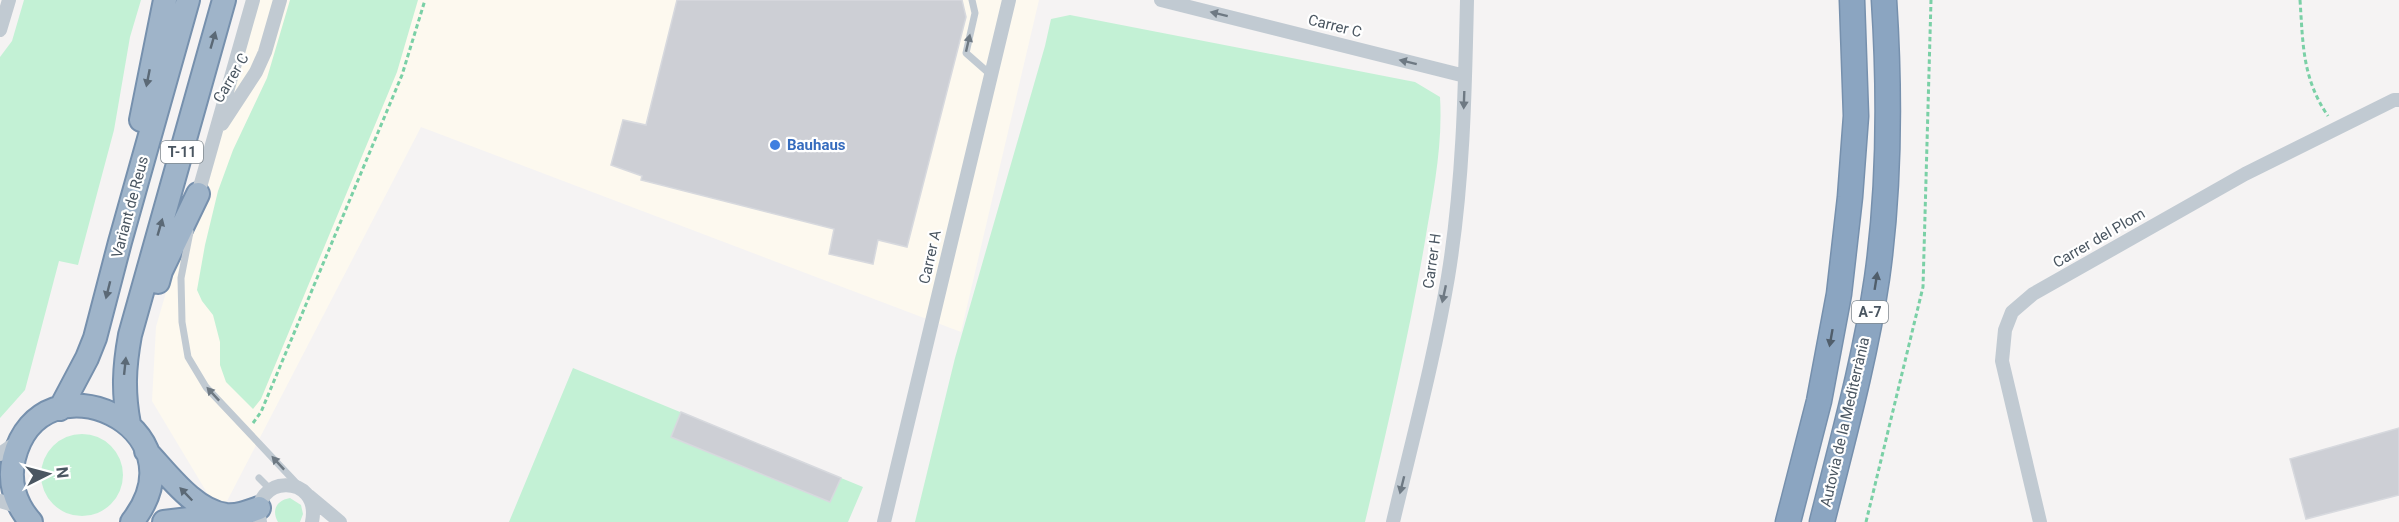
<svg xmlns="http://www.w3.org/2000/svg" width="2399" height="522" viewBox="0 0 2399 522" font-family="Roboto,sans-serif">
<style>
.commercial{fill:#fdf9ef}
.green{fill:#c3f1d5}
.building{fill:#cdcfd5;stroke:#d7d9de;stroke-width:1.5}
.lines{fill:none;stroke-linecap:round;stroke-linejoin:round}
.trunk-casing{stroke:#7690ad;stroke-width:26}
.motorway-casing{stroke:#7690ad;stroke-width:27}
.path{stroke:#7ad0a6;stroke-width:3;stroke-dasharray:4.5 3;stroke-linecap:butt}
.service{stroke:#c1cad2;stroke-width:7}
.minor{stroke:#c1cad2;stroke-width:14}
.trunk{stroke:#9fb4c9;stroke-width:22}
.motorway{stroke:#8ba5c1;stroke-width:24}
.oneway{fill:#6e7983}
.oneway2{fill:#5b6976}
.oneway3{fill:#505e6b}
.shop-dot{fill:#3f7fe0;stroke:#fff;stroke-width:2}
.labels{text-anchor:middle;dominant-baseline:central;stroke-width:4.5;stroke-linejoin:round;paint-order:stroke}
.shield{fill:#fff;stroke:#808990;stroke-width:1.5}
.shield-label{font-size:14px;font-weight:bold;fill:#4a5661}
.street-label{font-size:15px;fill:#4a5661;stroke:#fff}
.shop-label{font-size:15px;font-weight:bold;fill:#366cbe;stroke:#fff;text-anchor:start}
</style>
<rect width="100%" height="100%" fill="#f5f3f3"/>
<path class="commercial" d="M 250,0 L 1039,0 L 961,332 L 421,127 L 225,505 L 212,501 L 152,401 L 156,327 Z"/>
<path class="green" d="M 24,0 L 141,0 L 130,37 L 114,130 L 78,265 L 59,261 L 25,390 L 0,418 L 0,57 L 12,41 Z
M 290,0 L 418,0 L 397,72 L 261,399 L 253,409 L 226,382 L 220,365 L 220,342 L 213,315 L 202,301 L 197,290 L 205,245 L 218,191 L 233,150 L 267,78 Z
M 1070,15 L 1415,82 L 1440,97 C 1443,146 1433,193 1425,241 C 1409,336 1387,429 1365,522 L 915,522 L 955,358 L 1045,46 L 1051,19 Z
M 573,368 L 863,487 L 848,522 L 509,522 Z
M41 475a41 41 0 1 1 82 0a41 41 0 1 1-82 0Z
M 290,498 L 301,505 L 303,514 L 300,522 L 278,522 C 271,510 277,500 290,498 Z"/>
<path class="building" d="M 677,0 L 962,0 L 966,17 L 907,247 L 878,240 L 873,264 L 829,254 L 834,229 L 641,180 L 642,176 L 611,165 L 623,120 L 646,125 Z
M 681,412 L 841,478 L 830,502 L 671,437 Z
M 2399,428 L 2399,495 L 2306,519 L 2290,459 Z"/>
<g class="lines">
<defs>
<path id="trunk" d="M 141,120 L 165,0
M 158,282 L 161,271 L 198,194
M 60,409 L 87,358 L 95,338 L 120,242 L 188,0
M 129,424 C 123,392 124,368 130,335 L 224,0
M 146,451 C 167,473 194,511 226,515 C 238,516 248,512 259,508
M 31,522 C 15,504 8,481 14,458 C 41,351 207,426 132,522
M 164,522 L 189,519 L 213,522"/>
<path id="motorway" d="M 1788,522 L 1819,401 L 1839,294 L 1850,197 L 1856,116 L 1852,0
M 1822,522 C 1842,442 1865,360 1877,278 C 1890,185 1890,93 1884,0"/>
</defs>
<use href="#trunk" class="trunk-casing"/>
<use href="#motorway" class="motorway-casing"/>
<path class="path" d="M 2300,0 C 2303,43 2302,78 2328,116
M 253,423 L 261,412 L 402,75 L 425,0
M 1866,522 L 1923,287 L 1931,0"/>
<path class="service" d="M 972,0 L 975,13 L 966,53 L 991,75
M 190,232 L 181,278 L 182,322 L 188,357 L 206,387 L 299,486
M 259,478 L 270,489"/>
<path class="minor" d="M 1161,0 L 1465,76
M 0,30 L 9,0
M 222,124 L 256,72 L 265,52 L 280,0
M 198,194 L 253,0
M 0,454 L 19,441
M 309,496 L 340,522
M 0,501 L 20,507
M 260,522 C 249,474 322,472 312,522
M 884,522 L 1009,0
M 1393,522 C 1412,441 1434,360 1448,277 C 1463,186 1465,93 1467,0
M 2040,522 L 2002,361 L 2005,330 L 2012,312 L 2033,294 L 2245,174 L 2394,100 L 2399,100"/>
<use href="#trunk" class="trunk"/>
<use href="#motorway" class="motorway"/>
</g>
<defs><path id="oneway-solid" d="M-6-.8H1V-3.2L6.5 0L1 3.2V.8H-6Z" transform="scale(1.5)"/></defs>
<g class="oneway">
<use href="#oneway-solid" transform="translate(1219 14) rotate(-166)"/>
<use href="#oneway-solid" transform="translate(968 43) rotate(-77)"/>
<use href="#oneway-solid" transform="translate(1408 62) rotate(-166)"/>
<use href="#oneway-solid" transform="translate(1464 100) rotate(92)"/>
<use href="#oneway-solid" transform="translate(1444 294) rotate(102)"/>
<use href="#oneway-solid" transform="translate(213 394) rotate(-133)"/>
<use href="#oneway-solid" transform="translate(278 463) rotate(-133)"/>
<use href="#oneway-solid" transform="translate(1402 485) rotate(104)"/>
</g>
<g class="oneway2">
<use href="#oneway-solid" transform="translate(213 40) rotate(-74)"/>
<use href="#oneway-solid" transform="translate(148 78) rotate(101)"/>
<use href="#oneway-solid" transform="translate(160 227) rotate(-74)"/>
<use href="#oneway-solid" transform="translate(108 290) rotate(104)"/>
<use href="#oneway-solid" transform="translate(125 366) rotate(-84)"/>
<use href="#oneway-solid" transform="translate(186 494) rotate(-134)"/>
</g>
<g class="oneway3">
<use href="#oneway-solid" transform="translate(1876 281) rotate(-81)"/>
<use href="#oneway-solid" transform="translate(1831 338) rotate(100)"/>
</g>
<circle class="shop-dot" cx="775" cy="145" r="6"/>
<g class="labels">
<g class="shield">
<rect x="161" y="141" width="42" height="22" rx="4.5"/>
<rect x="1852" y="301" width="36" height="22" rx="4.5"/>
</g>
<g class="shield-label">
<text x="182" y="152">T-11</text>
<text x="1870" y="312">A-7</text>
</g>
<g class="street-label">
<text transform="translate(1335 26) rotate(14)">Carrer C</text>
<text transform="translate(231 78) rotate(-59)">Carrer C</text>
<text transform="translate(130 207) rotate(-75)">Variant de Reus</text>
<text transform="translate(2099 238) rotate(-30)">Carrer del Plom</text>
<text transform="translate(930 257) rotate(-77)">Carrer A</text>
<text transform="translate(1432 261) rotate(-82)">Carrer H</text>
<text transform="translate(1845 422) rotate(-77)">Autovia de la Mediterrània</text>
</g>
<g class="shop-label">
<text x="787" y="145">Bauhaus</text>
</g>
</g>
<g transform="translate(48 474) rotate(84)" stroke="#ffffff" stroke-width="4.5" paint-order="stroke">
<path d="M0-4.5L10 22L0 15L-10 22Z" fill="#4a5661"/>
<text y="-9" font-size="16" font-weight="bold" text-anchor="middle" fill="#4a5661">N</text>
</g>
</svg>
